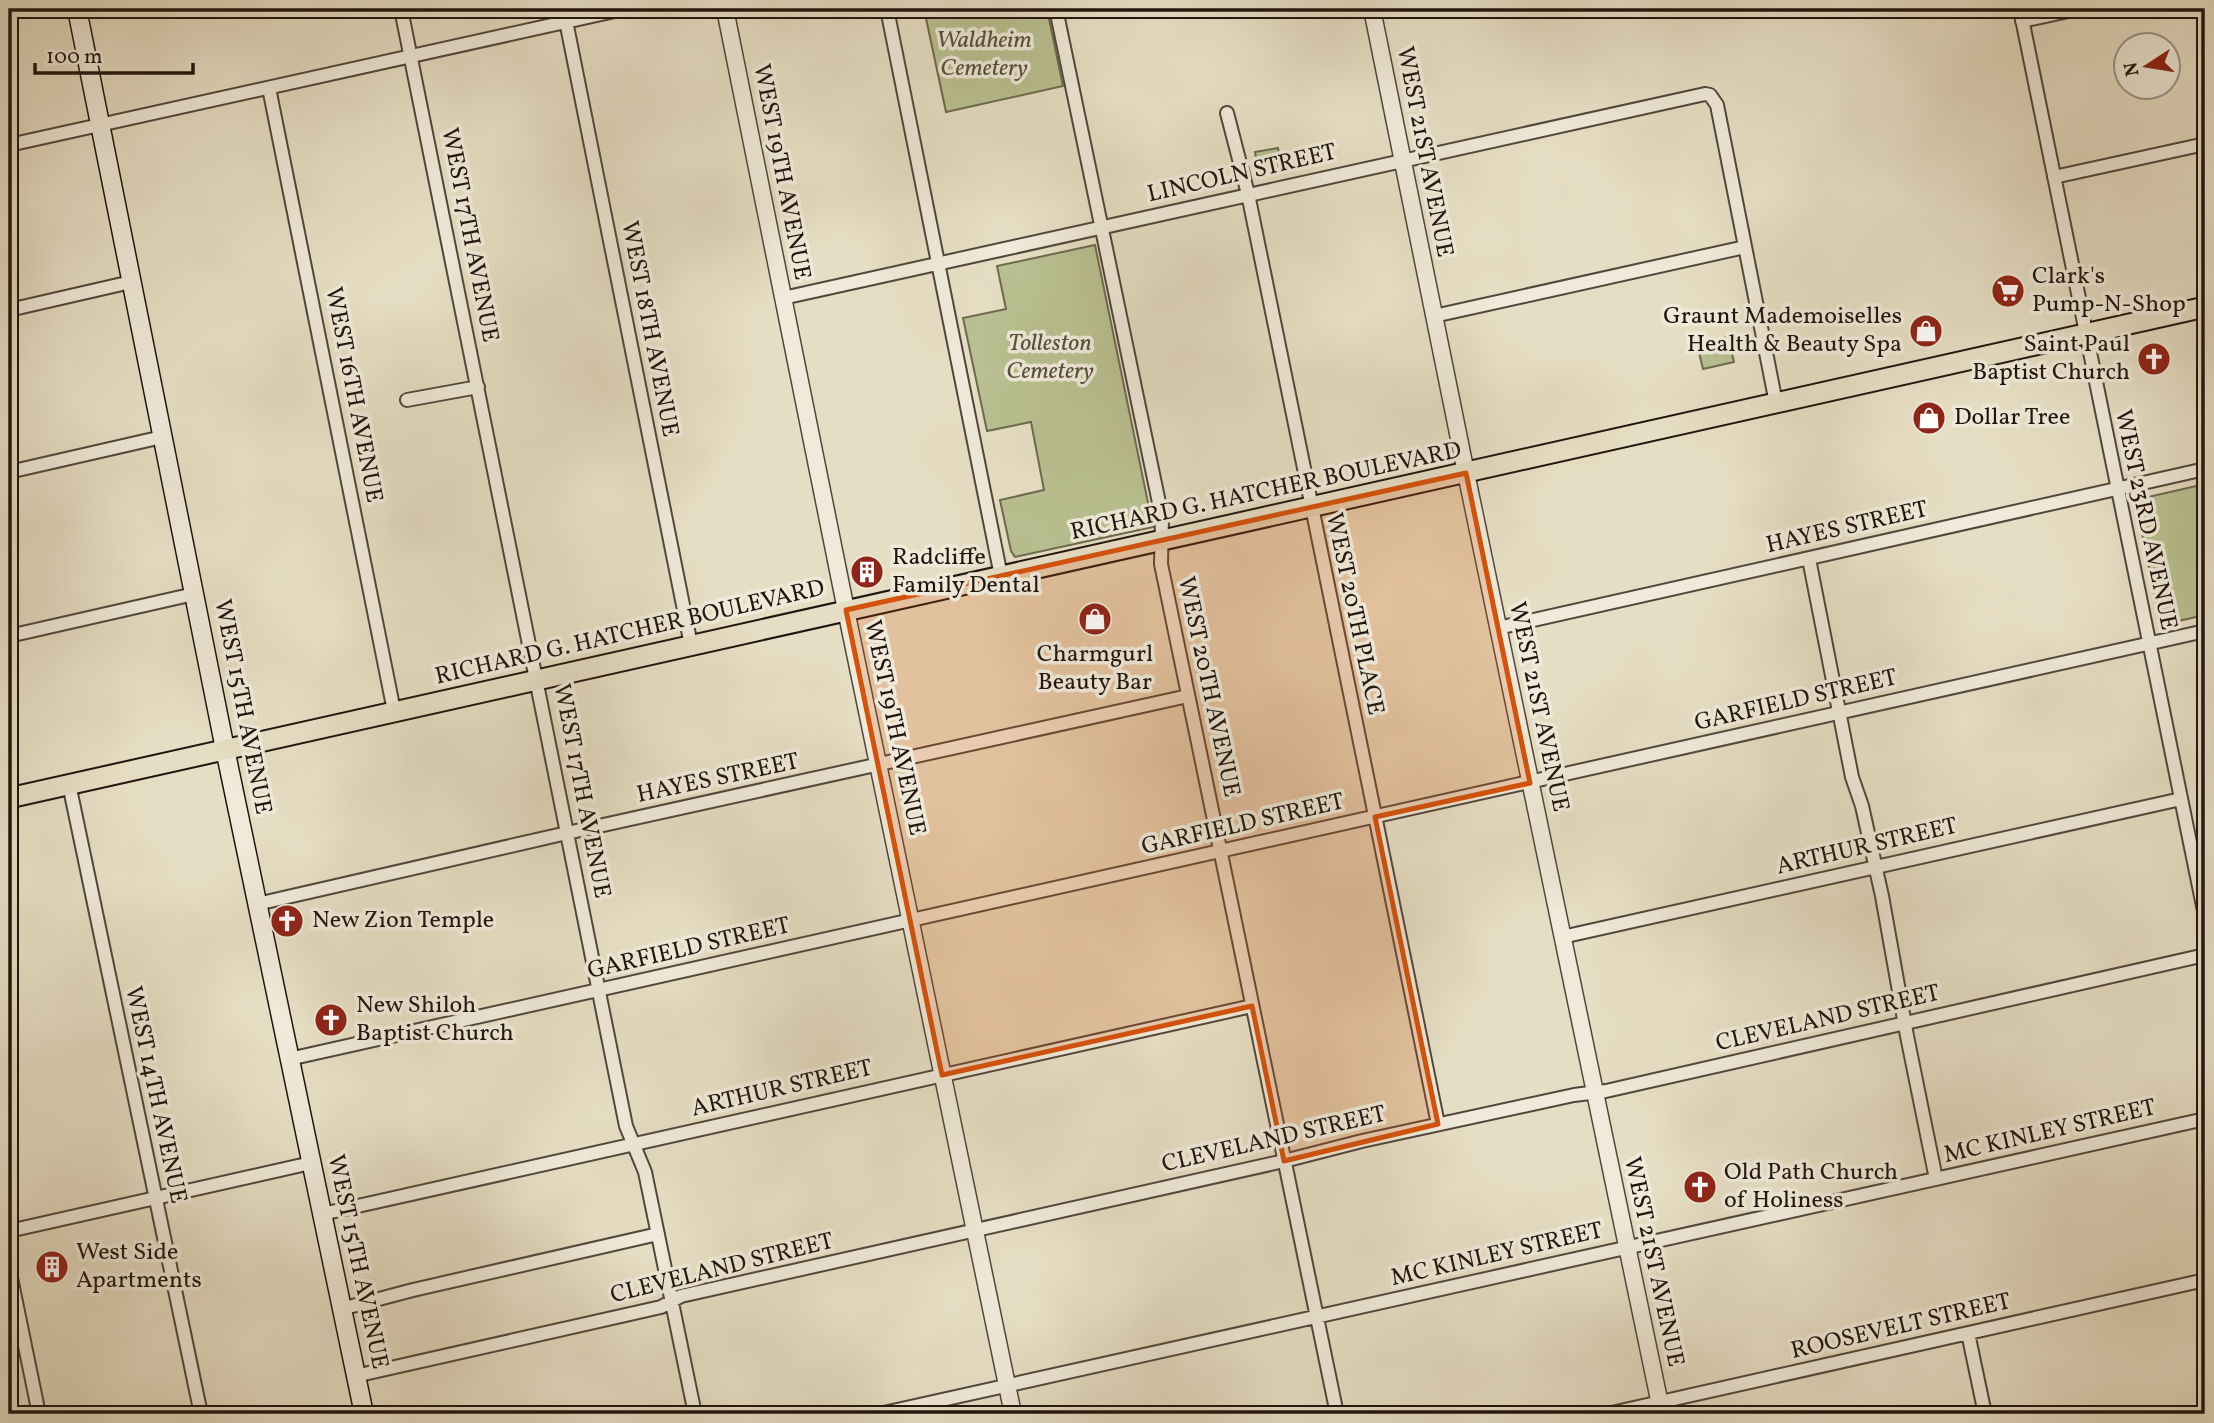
<svg xmlns="http://www.w3.org/2000/svg" width="2214" height="1423" viewBox="0 0 2214 1423" font-family="Vollkorn,serif">
<style>
.green{fill:#b9c091;stroke:#6d6a50;stroke-width:2}
.lines{fill:none;stroke-linecap:round;stroke-linejoin:round}
.minor-casing{stroke:#52463c;stroke-width:16}
.tertiary-casing{stroke:#52463c;stroke-width:19}
.secondary-casing{stroke:#21140f;stroke-width:21}
.primary-casing{stroke:#21140f;stroke-width:23}
.minor{stroke:#efead9;stroke-width:12}
.tertiary{stroke:#efead9;stroke-width:16}
.secondary{stroke:#efead9;stroke-width:18}
.primary{stroke:#e6dec4;stroke-width:19}
.marked{fill:#d4520c;fill-opacity:0.2;stroke:#d4520c;stroke-width:5;stroke-linejoin:round}
.labels{text-anchor:middle;dominant-baseline:central;stroke-width:7;stroke-linejoin:round;paint-order:stroke}
.park-label{font-size:24px;font-style:italic;fill:#56503c;stroke:#efead9}
.street-label{font-size:24px;fill:#21140f;stroke:#efead9}
.poi-label{font-size:24px;fill:#21140f;stroke:#efead9;text-anchor:start}
</style>
<rect width="100%" height="100%" fill="#e6dec4"/>
<filter id="stains"><feTurbulence type="fractalNoise" baseFrequency=".00286" numOctaves="4"/><feColorMatrix values="0 0 0 0 .2 0 0 0 0 .09 0 0 0 0 .02 0 0 0 .5 -.17"/></filter>
<radialGradient id="worn" r=".72"><stop offset=".6" stop-color="#630" stop-opacity="0"/><stop offset="1" stop-color="#630" stop-opacity=".3"/></radialGradient>
<path class="green" d="M 924,9 L 1047,9 L 1063,86 L 946,112 Z
M 1278,148 L 1283,171 L 1259,176 L 1255,152 Z
M 1095,245 L 1153,527 L 1015,557 L 1011,551 L 1000,500 L 1044,490 L 1031,422 L 987,431 L 963,318 L 1006,309 L 997,266 Z
M 1728,337 L 1734,362 L 1703,369 L 1697,344 Z
M 2205,484 L 2205,615 L 2161,625 L 2135,500 Z"/>
<g class="lines">
<defs>
<path id="minor" d="M 401,9 L 626,1126 L 645,1172 L 695,1414
M 887,9 L 1001,576
M 1056,9 L 1162,517 L 1161,564 L 1337,1414
M 2020,9 L 2205,916
M 566,21 L 691,645
M 2022,21 L 2078,9
M 269,88 L 394,711
M 1227,113 L 1248,194 L 1438,1124
M 9,145 L 624,9
M 2054,177 L 2205,144
M 783,298 L 1705,94 L 1710,95 L 1717,105 L 1776,403
M 9,310 L 131,282
M 1434,316 L 1745,247
M 407,400 L 478,387
M 9,472 L 162,437
M 1809,559 L 1852,777 L 1862,806 L 1882,896 L 1907,1036 L 1936,1179
M 1498,628 L 2205,469
M 9,636 L 194,594
M 69,784 L 201,1414
M 257,904 L 567,833 L 1188,696
M 1562,937 L 2181,799
M 289,1059 L 2205,631
M 322,1214 L 1252,1006
M 9,1231 L 311,1163
M 9,1268 L 39,1414
M 341,1309 L 413,1290 L 658,1234
M 1968,1333 L 1985,1414
M 355,1376 L 661,1307 L 681,1296 L 1284,1161 L 1362,1141 L 1574,1095 L 1606,1091 L 2205,955
M 879,1414 L 2205,1119
M 1607,1414 L 2205,1280"/>
<path id="tertiary" d="M 725,9 L 846,610 L 1013,1414
M 1372,9 L 1466,473 L 1662,1414"/>
<path id="secondary" d="M 77,9 L 225,749 L 364,1414"/>
<path id="primary" d="M 9,798 L 2205,307"/>
</defs>
<use href="#minor" class="minor-casing"/>
<use href="#tertiary" class="tertiary-casing"/>
<use href="#secondary" class="secondary-casing"/>
<use href="#primary" class="primary-casing"/>
<use href="#minor" class="minor"/>
<use href="#tertiary" class="tertiary"/>
<use href="#secondary" class="secondary"/>
<use href="#primary" class="primary"/>
</g>
<path class="marked" d="M 1466,473 L 1530,783 L 1375,817 L 1438,1124 L 1284,1161 L 1252,1006 L 942,1075 L 846,610 Z"/>
<defs>
<symbol id="supermarket-disc" viewBox="-11 -11 22 22"><circle r="9.5" fill="#8f2418" stroke="#efead9"/><path d="M-6-5.5h2.5l.6 2H6L4.5 2H-2.5L-4.4-4H-6ZM-1.5 3.2a1.3 1.3 0 1 0 .1 0ZM3 3.2a1.3 1.3 0 1 0 .1 0Z" fill="#fff"/></symbol>
<symbol id="shop-disc" viewBox="-11 -11 22 22"><circle r="9.5" fill="#8f2418" stroke="#efead9"/><path d="M-5-2.5h2.3a2.7 3.5 0 0 1 5.4 0H5L5.5 6h-11ZM-1.5-2.5h3a1.5 2.3 0 0 0-3 0Z" fill="#fff"/></symbol>
<symbol id="church-disc" viewBox="-11 -11 22 22"><circle r="9.5" fill="#8f2418" stroke="#efead9"/><path d="M-1.2-6h2.4v3.5h3.3v2.4h-3.3V6h-2.4V-.1h-3.3v-2.4h3.3Z" fill="#fff"/></symbol>
<symbol id="building-disc" viewBox="-11 -11 22 22"><circle r="9.5" fill="#8f2418" stroke="#efead9"/><path d="M-4-6H4V6H1V3H-1V6H-4ZM-2.5-4.3h1.7v1.8h-1.7ZM.8-4.3h1.7v1.8H.8ZM-2.5-1h1.7V.8h-1.7ZM.8-1h1.7V.8H.8Z" fill="#fff"/></symbol>
</defs>
<g fill-rule="evenodd">
<use href="#supermarket-disc" x="1989" y="272" width="38" height="38"/>
<use href="#shop-disc" x="1907" y="312" width="38" height="38"/>
<use href="#church-disc" x="2135" y="340" width="38" height="38"/>
<use href="#shop-disc" x="1910" y="399" width="38" height="38"/>
<use href="#building-disc" x="848" y="553" width="38" height="38"/>
<use href="#shop-disc" x="1076" y="600" width="38" height="38"/>
<use href="#church-disc" x="268" y="902" width="38" height="38"/>
<use href="#church-disc" x="312" y="1001" width="38" height="38"/>
<use href="#church-disc" x="1681" y="1168" width="38" height="38"/>
<use href="#building-disc" x="33" y="1248" width="38" height="38"/>
</g>
<g class="labels">
<g class="park-label">
<text x="984" y="41">Waldheim<tspan x="984" dy="28">Cemetery</tspan></text>
<text x="1050" y="344">Tolleston<tspan x="1050" dy="28">Cemetery</tspan></text>
</g>
<g class="street-label">
<text transform="translate(1424 152) rotate(79)">WEST 21ST AVENUE</text>
<text transform="translate(781 172) rotate(79)">WEST 19TH AVENUE</text>
<text transform="translate(1242 174) rotate(-13)">LINCOLN STREET</text>
<text transform="translate(469 235) rotate(79)">WEST 17TH AVENUE</text>
<text transform="translate(649 329) rotate(79)">WEST 18TH AVENUE</text>
<text transform="translate(353 395) rotate(79)">WEST 16TH AVENUE</text>
<text transform="translate(1266 492) rotate(-12)">RICHARD G. HATCHER BOULEVARD</text>
<text transform="translate(2145 520) rotate(78)">WEST 23RD AVENUE</text>
<text transform="translate(1847 528) rotate(-13)">HAYES STREET</text>
<text transform="translate(1354 614) rotate(78)">WEST 20TH PLACE</text>
<text transform="translate(630 633) rotate(-13)">RICHARD G. HATCHER BOULEVARD</text>
<text transform="translate(1208 687) rotate(78)">WEST 20TH AVENUE</text>
<text transform="translate(1796 701) rotate(-13)">GARFIELD STREET</text>
<text transform="translate(242 707) rotate(79)">WEST 15TH AVENUE</text>
<text transform="translate(1538 707) rotate(78)">WEST 21ST AVENUE</text>
<text transform="translate(894 728) rotate(78)">WEST 19TH AVENUE</text>
<text transform="translate(718 779) rotate(-12)">HAYES STREET</text>
<text transform="translate(581 791) rotate(79)">WEST 17TH AVENUE</text>
<text transform="translate(1243 825) rotate(-13)">GARFIELD STREET</text>
<text transform="translate(1867 847) rotate(-13)">ARTHUR STREET</text>
<text transform="translate(689 949) rotate(-13)">GARFIELD STREET</text>
<text transform="translate(1828 1019) rotate(-13)">CLEVELAND STREET</text>
<text transform="translate(782 1089) rotate(-13)">ARTHUR STREET</text>
<text transform="translate(155 1095) rotate(78)">WEST 14TH AVENUE</text>
<text transform="translate(2050 1132) rotate(-13)">MC KINLEY STREET</text>
<text transform="translate(1274 1140) rotate(-13)">CLEVELAND STREET</text>
<text transform="translate(1497 1255) rotate(-13)">MC KINLEY STREET</text>
<text transform="translate(357 1262) rotate(78)">WEST 15TH AVENUE</text>
<text transform="translate(1653 1262) rotate(78)">WEST 21ST AVENUE</text>
<text transform="translate(722 1269) rotate(-14)">CLEVELAND STREET</text>
<text transform="translate(1901 1327) rotate(-13)">ROOSEVELT STREET</text>
</g>
<g class="poi-label">
<text x="2032" y="277">Clark's<tspan x="2032" dy="28">Pump-N-Shop</tspan></text>
<text x="1902" y="317" text-anchor="end">Graunt Mademoiselles<tspan x="1902" dy="28">Health &amp; Beauty Spa</tspan></text>
<text x="2130" y="345" text-anchor="end">Saint Paul<tspan x="2130" dy="28">Baptist Church</tspan></text>
<text x="1954" y="418">Dollar Tree</text>
<text x="892" y="558">Radcliffe<tspan x="892" dy="28">Family Dental</tspan></text>
<text x="1095" y="655" text-anchor="middle">Charmgurl<tspan x="1095" dy="28">Beauty Bar</tspan></text>
<text x="312" y="921">New Zion Temple</text>
<text x="356" y="1006">New Shiloh<tspan x="356" dy="28">Baptist Church</tspan></text>
<text x="1724" y="1173">Old Path Church<tspan x="1724" dy="28">of Holiness</tspan></text>
<text x="76" y="1253">West Side<tspan x="76" dy="28">Apartments</tspan></text>
</g>
</g>
<rect width="2214" height="1423" fill="none" stroke="#e6dec4" stroke-width="35"/>
<rect x="10" y="10" width="2193" height="1402" fill="none" stroke="#21140f" stroke-width="3.5"/>
<rect x="18" y="18" width="2179" height="1388" fill="none" stroke="#21140f" stroke-width="2"/>
<g transform="translate(2147 66) rotate(258)"><circle r="33" fill="#efead9" stroke="#9d9488" stroke-width="2"/>
<path d="M0-5L12 26L0 18L-12 26Z" fill="#8f2418"/>
<text y="-10" font-size="19" font-weight="bold" text-anchor="middle" fill="#21140f">N</text>
</g>
<path d="M35 63v10h158v-10" fill="none" stroke="#21140f" stroke-width="3.5"/>
<text x="46" y="63" font-size="21" fill="#21140f" stroke="#efead9" stroke-width="5" paint-order="stroke">100 m</text>
<rect width="100%" height="100%" filter="url(#stains)"/>
<rect width="100%" height="100%" fill="url(#worn)"/>
</svg>
